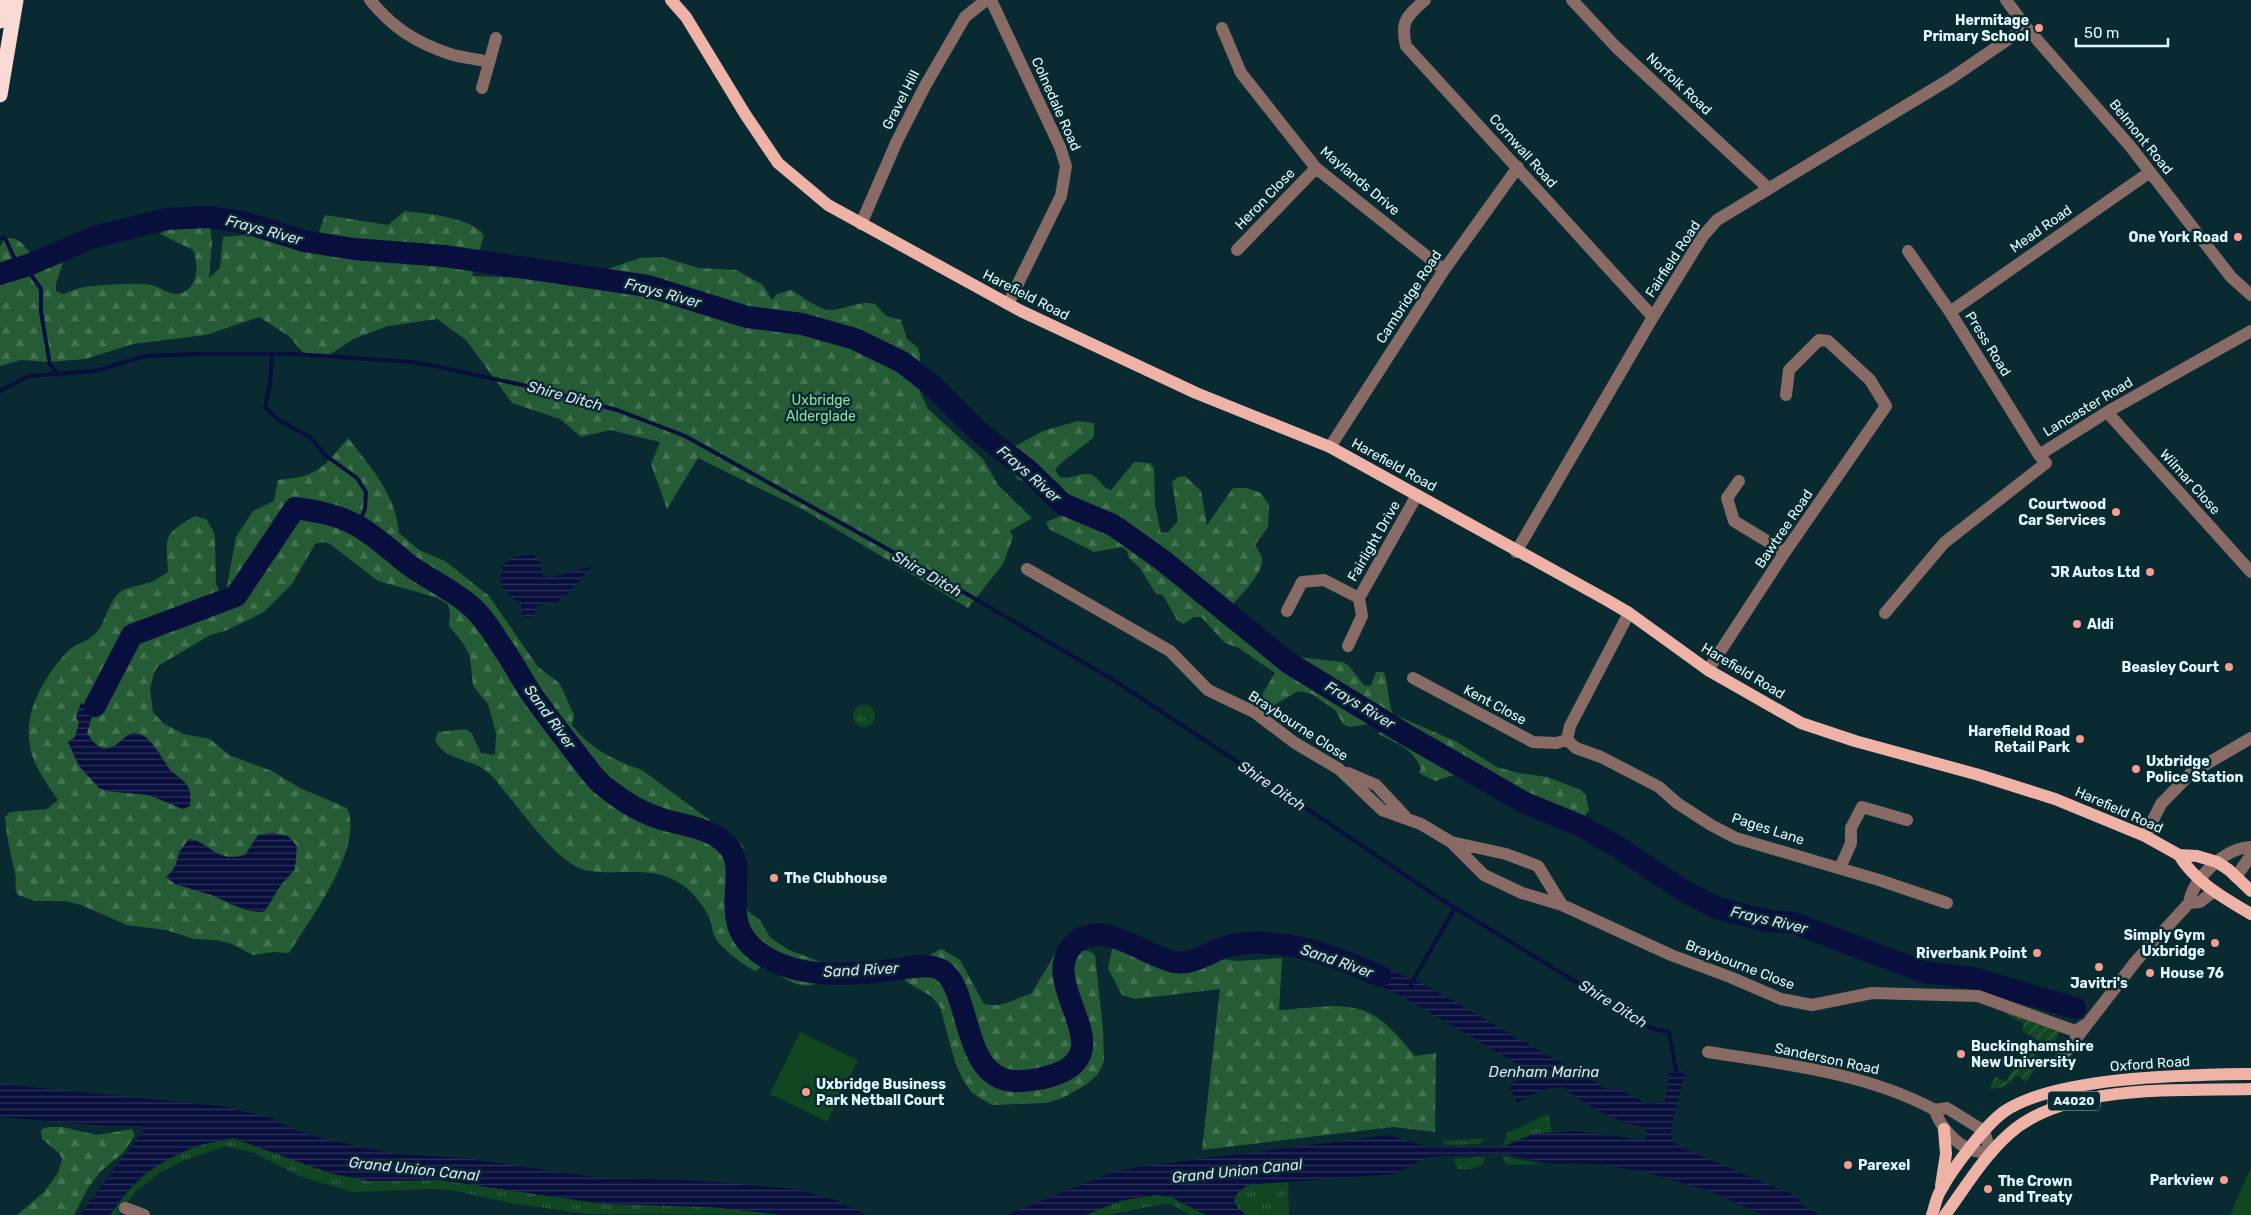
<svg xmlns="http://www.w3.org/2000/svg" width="2251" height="1215" viewBox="0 0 2251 1215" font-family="Rubik,sans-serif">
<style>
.grass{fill:url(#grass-tufts)}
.forest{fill:url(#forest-firs);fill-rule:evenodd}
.park{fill:#104622}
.garden{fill:url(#garden-furrows)}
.water{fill:url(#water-rules)}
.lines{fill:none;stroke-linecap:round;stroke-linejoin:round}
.stream{stroke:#090f3d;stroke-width:4}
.river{stroke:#090f3d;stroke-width:22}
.minor{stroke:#896b66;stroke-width:12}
.major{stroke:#efb2a7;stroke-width:12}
.highway{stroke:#f9dad5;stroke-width:15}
.poi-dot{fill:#f59d8e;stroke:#082a30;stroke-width:2}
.labels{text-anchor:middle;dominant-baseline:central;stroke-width:5;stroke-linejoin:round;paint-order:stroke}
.shield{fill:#082a30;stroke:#a0bbc0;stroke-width:1}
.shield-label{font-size:12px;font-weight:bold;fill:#e1f9fe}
.poi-label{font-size:14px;font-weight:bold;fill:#e1f9fe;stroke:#082a30;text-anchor:end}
.street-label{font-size:14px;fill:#e1f9fe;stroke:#082a30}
.park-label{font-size:14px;fill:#8ddd9f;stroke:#082a30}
.water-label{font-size:15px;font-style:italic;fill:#dce2f3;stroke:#082a30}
</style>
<defs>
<pattern id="grass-tufts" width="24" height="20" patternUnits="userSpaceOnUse" patternTransform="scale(1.25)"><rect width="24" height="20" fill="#104622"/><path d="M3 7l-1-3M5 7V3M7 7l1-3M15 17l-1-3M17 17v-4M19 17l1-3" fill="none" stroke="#326143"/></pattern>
<pattern id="forest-firs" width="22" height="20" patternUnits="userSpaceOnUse" patternTransform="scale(1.25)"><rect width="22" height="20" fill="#265c35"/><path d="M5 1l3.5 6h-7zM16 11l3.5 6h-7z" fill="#457453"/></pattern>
<pattern id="garden-furrows" width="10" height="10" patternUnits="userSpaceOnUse" patternTransform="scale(1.25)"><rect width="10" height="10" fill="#104622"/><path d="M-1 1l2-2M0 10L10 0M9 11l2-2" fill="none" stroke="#326143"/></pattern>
<pattern id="water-rules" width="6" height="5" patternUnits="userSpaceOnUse" patternTransform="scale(1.25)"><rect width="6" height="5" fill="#090f3d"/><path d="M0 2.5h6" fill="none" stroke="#2d335a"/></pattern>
</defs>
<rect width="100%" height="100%" fill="#082a30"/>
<path class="grass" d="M853 716a11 11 0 1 1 22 0a11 11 0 1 1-22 0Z
M 1548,1114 L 1552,1132 L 1533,1134 L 1520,1141 L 1503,1146 L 1507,1133 Z
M 233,1138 L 302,1163 L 368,1181 L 440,1180 L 604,1204 L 712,1207 L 783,1215 L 587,1214 L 505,1202 L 457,1191 L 432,1189 L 353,1192 L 302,1177 L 254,1153 L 226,1146 L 185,1160 L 159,1173 L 136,1191 L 118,1215 L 110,1215 C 142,1169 177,1146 233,1138 Z
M 1486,1138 L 1480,1144 L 1445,1145 L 1442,1141 Z
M 1503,1156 L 1507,1157 L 1541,1164 L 1509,1165 L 1505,1163 Z
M 1485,1157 L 1483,1164 L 1472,1169 L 1458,1169 L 1453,1159 Z
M 1288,1181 L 1289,1215 L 1246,1215 L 1238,1208 L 1234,1201 C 1240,1179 1269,1182 1288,1181 Z
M 1157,1195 L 1171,1197 L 1206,1215 L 1190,1215 L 1171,1204 L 1163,1204 L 1107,1215 L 1085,1215 L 1120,1201 Z"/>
<path class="forest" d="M 405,211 C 425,213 472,218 484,235 L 472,276 L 529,278 L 599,272 L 640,258 L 662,257 L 699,268 L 736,270 L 763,285 L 772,300 L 777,294 L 791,290 C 802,296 818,310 831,310 C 847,309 859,300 875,304 L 886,316 L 901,320 L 907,339 L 918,348 L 920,355 L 920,392 L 928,409 L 983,459 L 998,485 L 1032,518 L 1010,531 L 1013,537 L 1003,564 L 968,608 L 804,510 L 698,458 L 667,509 L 651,464 L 660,442 L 610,430 L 581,437 L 560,419 L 512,403 L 466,340 L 437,319 L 388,326 L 353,339 L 326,357 L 306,356 L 289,336 L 259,317 L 206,335 L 133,344 L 85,359 L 49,362 L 21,360 L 0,366 L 0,247 L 5,238 C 21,236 27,250 36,262 L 50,257 L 63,262 L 56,284 L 56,291 L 63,294 C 70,292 77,288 85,287 C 98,285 139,282 151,285 C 162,287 172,298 184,292 C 199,284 198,263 193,250 L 160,234 C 172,224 184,218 200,214 L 210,223 L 212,243 L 209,278 L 220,268 L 223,237 L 256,234 L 294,249 L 312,252 L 325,215 L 388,225 Z
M 1078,421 L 1094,423 L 1094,437 C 1085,445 1059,463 1055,470 L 1060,477 C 1070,480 1078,473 1088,474 C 1099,475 1101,488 1111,490 L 1134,462 L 1150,463 L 1154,468 L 1155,505 L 1161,533 L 1168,532 L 1178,521 L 1172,482 L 1178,477 L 1185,476 L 1201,491 L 1207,525 L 1233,488 L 1247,488 L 1261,493 L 1269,505 L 1268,527 L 1255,545 C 1258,550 1262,555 1262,560 C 1263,573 1241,595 1233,604 L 1259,637 L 1290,656 L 1343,662 L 1349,666 L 1364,685 L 1371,686 L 1376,672 L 1384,672 C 1389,686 1387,700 1393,714 L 1455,741 L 1497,767 L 1518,773 L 1547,777 L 1581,790 L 1586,796 L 1589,810 L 1585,816 L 1566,823 L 1552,818 L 1529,801 L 1469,778 L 1454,775 L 1435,781 L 1419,773 L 1421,769 C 1413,748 1398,744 1378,734 L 1381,732 L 1370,724 L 1349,727 L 1343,724 L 1336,711 L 1312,694 L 1298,691 L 1273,706 L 1266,706 L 1262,701 L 1263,693 L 1275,673 L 1239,648 L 1225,643 L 1201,617 L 1194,617 L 1183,624 L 1177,620 L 1163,595 L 1156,594 L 1140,568 L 1129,558 L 1127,551 L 1122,547 L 1094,552 L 1049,529 L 1046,522 L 1066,514 C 1065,509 1065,503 1063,498 C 1056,488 1030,482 1018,480 L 1007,462 L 1012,448 L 1043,431 Z
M 348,438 C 372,469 395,493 399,533 L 419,550 L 445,561 L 489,596 L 538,667 L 558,682 L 562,688 L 574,715 L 572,725 C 589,748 615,761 642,770 L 743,845 L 747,890 L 745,906 L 749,912 L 760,920 L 770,937 L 775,941 L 789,950 L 821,962 L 817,983 C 799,992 778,975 765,964 L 755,971 C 746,967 718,946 715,937 C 712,932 712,925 710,919 C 705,907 692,891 681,884 C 651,864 618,877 585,870 C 555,864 512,797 491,775 C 474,757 446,763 435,740 L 438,732 L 466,729 L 472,734 L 481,753 L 495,755 L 496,733 L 488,704 L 473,686 L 470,656 L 463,643 L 449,626 L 450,611 L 448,604 L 435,597 L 378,581 L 330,544 L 323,542 L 315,544 L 292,584 L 264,612 L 225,631 L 210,635 L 158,666 L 154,673 L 150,689 L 153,712 L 163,723 L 183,734 L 210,739 L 229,755 L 272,771 L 300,788 L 347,808 C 365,847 309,921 289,953 L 274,952 L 253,955 L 232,944 L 217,940 L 194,939 L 166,930 L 127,925 L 81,905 L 65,901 L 35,901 L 18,895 C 13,887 17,881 15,872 C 10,852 7,839 5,817 L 10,812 L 47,809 L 58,800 C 48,786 32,763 30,746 C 23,712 45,675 68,651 C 75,644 87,642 94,635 C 106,624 107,604 119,593 C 127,587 138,586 148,583 C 155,581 161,576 168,572 C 166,536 162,535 195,516 L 206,519 L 214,532 L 215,539 L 216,584 L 219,591 L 226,592 L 236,537 L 253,511 L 274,501 L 278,480 C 318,477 323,468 348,438 ZM 95,706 L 87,733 C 100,754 112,751 128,735 L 158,751 L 170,770 L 187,785 L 183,809 L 149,795 L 107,791 L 68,742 L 75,737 L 79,723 ZM 196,840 L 214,853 L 231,858 L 245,855 L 295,869 L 280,886 L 265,911 C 247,915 228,902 213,895 C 201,891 187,888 175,884 L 174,870 L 180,850 Z
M 1119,934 L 1144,948 L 1153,959 L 1166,966 L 1222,959 L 1237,961 L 1282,958 L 1279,1010 C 1307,1009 1341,1001 1367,1012 C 1386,1020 1402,1041 1415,1056 L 1436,1053 L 1435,1132 L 1393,1127 L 1202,1150 L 1220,989 L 1135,999 L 1122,995 L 1108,968 L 1114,940 Z
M 942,949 L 960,960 L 984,1004 C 1005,1008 1012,999 1031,994 L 1058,949 L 1089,951 L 1095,955 L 1103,1030 L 1104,1061 L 1098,1074 L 1087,1084 L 1063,1098 L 1046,1103 L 992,1105 L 972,1093 L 963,1080 L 955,1062 L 940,1007 L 931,996 L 905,981 C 906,972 933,951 942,949 Z
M 47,1127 L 62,1127 L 97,1135 L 132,1129 L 135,1135 L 123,1153 L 101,1171 L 88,1188 L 74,1215 L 17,1215 L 44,1192 L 58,1173 L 62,1159 L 59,1153 L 42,1139 L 41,1130 Z"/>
<path class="park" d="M 800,1032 L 858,1060 L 827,1122 L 770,1094 Z
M 2251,1167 L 2251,1215 L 2230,1215 Z"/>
<path class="garden" d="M 2005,1010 L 2061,1031 L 2050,1048 L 2022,1030 L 2024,1024 L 2005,1013 Z
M 2026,1049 L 2043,1059 L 2025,1083 L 2021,1077 L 2017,1076 L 2005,1087 L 1989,1089 L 1996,1077 L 2006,1082 Z"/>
<path class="water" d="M 533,554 L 539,559 L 543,576 L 552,577 L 593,566 L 566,595 L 557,602 L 537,606 L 533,617 L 527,618 L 522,614 L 522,606 L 501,586 C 498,559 510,558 533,554 Z
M 81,703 L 95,706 L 87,733 C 108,769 120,734 134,733 C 151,732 162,762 171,771 C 176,775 182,779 186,784 C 191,790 191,799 190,806 L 183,809 L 149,795 L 107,791 L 99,788 L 79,766 L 68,742 L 75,737 L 79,723 L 76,717 Z
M 272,833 L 288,836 L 297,846 L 295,869 L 280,886 L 265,911 L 258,912 L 237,906 L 211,895 L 175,884 L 166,877 C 181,865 176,853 189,839 C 213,843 214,863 245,855 L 258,835 Z
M 1354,955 L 1420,982 L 1607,1089 L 1620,1089 L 1647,1104 L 1665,1102 L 1670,1069 L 1685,1072 L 1671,1130 L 1672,1138 L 1678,1146 L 1796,1196 L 1804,1206 L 1820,1215 L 1762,1215 L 1710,1191 L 1645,1172 L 1596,1164 L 1546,1163 L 1506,1154 L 1428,1157 L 1395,1174 L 1247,1185 L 1237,1193 L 1234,1201 L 1238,1208 L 1246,1215 L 1206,1215 L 1171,1197 L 1157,1195 L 1120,1201 L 1085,1215 L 1006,1215 L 1112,1172 L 1138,1167 L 1388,1135 L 1427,1147 L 1504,1146 L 1533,1134 L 1576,1131 L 1644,1140 L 1647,1134 L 1644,1127 C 1616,1123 1586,1105 1563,1087 L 1541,1090 L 1517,1103 L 1509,1085 L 1527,1074 L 1526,1069 L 1398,994 L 1349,973 Z
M 2053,993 L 2077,1002 L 2073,1014 L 2050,1005 Z
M 0,1084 L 221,1106 L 269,1117 L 298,1131 L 324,1139 L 397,1154 L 464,1158 L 602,1178 L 691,1180 L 797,1189 L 835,1200 L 867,1215 L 783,1215 L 712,1207 L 604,1204 L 440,1180 L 368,1181 L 329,1173 L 233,1138 L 196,1146 L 170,1158 L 144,1174 L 126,1192 L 110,1215 L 80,1215 L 143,1131 L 141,1126 L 106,1126 L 0,1117 Z"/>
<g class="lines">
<path class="stream" d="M 0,238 L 5,238 L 19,268
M 25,266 L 41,289 L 41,312 L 50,365 L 59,375
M 272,354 L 270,384 L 265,407 L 279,420 L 311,438 L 325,455 L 357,478 L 366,492 L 365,509 L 358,525
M 0,391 L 29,376 L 95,371 L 145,356 L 195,354 L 295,354 L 412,362 L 435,366 L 536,388 L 617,410 L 685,436 L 936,576 L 1112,679 L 1268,782 L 1439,898 L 1653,1029 L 1669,1032 L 1677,1075
M 1411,984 L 1455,908"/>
<path class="river" d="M 0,274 L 31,264 L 94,237 L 167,219 L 207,217 L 247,223 L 304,241 L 354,249 L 444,256 L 648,286 L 747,317 L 802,324 L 855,339 L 902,362 L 934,387 L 980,433 L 1028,470 L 1063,504 L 1113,525 L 1161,559 L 1289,663 L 1405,734 L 1525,803 L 1581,826 L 1618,847 L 1679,888 L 1717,908 L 1768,921 L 1794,923 L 1924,972 L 1973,978 L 2075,1008
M 95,706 L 132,635 L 236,596 L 295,508 C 316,511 335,514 354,524 C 374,534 392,552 409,565 C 428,579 458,593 473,608 C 484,618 493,633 501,645 C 514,663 524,685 538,703 C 550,720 563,736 575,752 C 585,764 593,778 605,787 C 622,801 644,814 665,820 C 687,826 712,828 728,846 C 753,874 711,923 764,956 C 801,979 850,975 891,970 C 905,969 923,963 937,968 C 973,980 958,1078 1014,1081 C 1027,1082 1047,1078 1059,1073 C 1121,1047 1035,983 1074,944 C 1101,917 1145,956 1174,962 C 1195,966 1212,949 1232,945 C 1284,936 1334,956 1380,976"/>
<path class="minor" d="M 370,0 C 393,28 415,42 450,54 C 462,58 475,58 488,62
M 991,0 L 1060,147 L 1066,166 L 1061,196 L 1008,304
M 1425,0 C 1407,16 1400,21 1406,46 L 1653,317
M 1572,0 L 1616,47 L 1768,188
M 2006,0 L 2026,27 L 2130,146 L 2231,277 L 2251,295
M 1222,28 L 1241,73 L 1316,168 L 1444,270
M 482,88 L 496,38
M 861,224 L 897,141 L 925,86 L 965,17 L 986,0
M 1237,250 L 1316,168
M 1908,251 L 1950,312 L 2039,455
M 1950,312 L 2150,172
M 2107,412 L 2251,572
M 1330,447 L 1444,270 L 1518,167
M 1739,481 L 1727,498 L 1734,521 L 1785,552
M 1516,552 L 1653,317 L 1703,236 L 1717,220 L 1950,79 L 2026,27
M 1027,569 L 1170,651 L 1208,690 L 1254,712 L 1295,743 L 1339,769 L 1382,810 L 1421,824 L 1451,842 L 1484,875 L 1522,893 L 1562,905 L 1671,955 L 1730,977 L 1781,999 L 1812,1005 L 1872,993 L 1978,996 L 2075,1031 L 2088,1023
M 1287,611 L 1302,582 L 1324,580 L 1359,598 L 1417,495
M 1885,613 L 1944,543 L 2046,463 L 2039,455 L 2107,412 L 2251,331
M 1348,646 L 1362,616 L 1359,598
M 1708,670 L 1785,552 L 1886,406 L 1870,380 L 1828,341 L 1819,340 L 1789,370 L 1786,395
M 1413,678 L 1533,742 L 1556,743 L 1567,740
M 1567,740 L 1576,748 L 1601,757 L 1659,787 L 1677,803 L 1711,825 L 1736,838 L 1879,880 L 1947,903
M 1567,740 L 1570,726 L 1629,613
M 1348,773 L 1376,785 L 1405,816
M 2145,836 L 2161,804 L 2191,773 L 2251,738
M 1451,842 L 1506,854 L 1538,866 L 1562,905
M 1840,868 L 1851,843 L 1851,828 L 1862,807 L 1907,820
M 2236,877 L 2251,855
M 2189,903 L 2200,902 L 2214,891
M 1708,1052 C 1784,1064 1867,1073 1935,1110
M 2061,1058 L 2136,961 L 2189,903 C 2193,878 2225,848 2251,847
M 1947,1108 L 1984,1131 L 1991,1153 C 1985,1152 1978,1152 1972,1150 C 1956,1145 1939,1125 1935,1110 Z
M 125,1208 L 144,1215"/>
<path class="major" d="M 671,0 L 686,17 L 745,114 L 778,163 L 828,205 L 1021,311 L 1196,393 L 1330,447 L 1605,599 L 1629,613 L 1708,670 L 1801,723 L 1855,741 L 1979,775 L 2055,799 L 2145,836 L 2179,855 L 2197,856 L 2217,862 L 2229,870 L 2251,891
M 2179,855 C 2195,882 2224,898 2251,914
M 1941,1186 L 1946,1154 L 1944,1129
M 1932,1215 C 1935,1207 1936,1197 1941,1190 C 1952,1169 1986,1124 2005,1111 C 2058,1076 2187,1075 2251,1074
M 1945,1215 C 1965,1188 1984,1156 2009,1134 C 2065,1083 2179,1091 2251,1089"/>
<path class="highway" d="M 0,21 L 3,0
M 0,95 L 16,0"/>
</g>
<g class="poi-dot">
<circle cx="2039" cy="28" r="5"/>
<circle cx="2238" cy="237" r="5"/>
<circle cx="2116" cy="512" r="5"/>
<circle cx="2150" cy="572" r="5"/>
<circle cx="2077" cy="624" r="5"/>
<circle cx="2229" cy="667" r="5"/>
<circle cx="2080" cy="739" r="5"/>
<circle cx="2136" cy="769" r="5"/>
<circle cx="774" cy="878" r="5"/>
<circle cx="2215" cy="943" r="5"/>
<circle cx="2037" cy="953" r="5"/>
<circle cx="2099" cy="967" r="5"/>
<circle cx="2150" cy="973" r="5"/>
<circle cx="1961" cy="1054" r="5"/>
<circle cx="806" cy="1092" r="5"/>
<circle cx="1848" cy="1165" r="5"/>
<circle cx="2224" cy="1180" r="5"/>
<circle cx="1988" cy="1189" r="5"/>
</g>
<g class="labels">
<rect class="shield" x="2048" y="1091.5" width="52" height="19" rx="4"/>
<g class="shield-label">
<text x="2074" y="1101">A4020</text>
</g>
<g class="poi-label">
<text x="2029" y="20">Hermitage<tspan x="2029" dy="16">Primary School</tspan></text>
<text x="2228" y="237">One York Road</text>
<text x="2106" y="504">Courtwood<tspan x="2106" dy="16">Car Services</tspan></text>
<text x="2140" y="572">JR Autos Ltd</text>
<text x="2087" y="624" text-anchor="start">Aldi</text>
<text x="2219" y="667">Beasley Court</text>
<text x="2070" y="731">Harefield Road<tspan x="2070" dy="16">Retail Park</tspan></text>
<text x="2146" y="761" text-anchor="start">Uxbridge<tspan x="2146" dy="16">Police Station</tspan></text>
<text x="784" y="878" text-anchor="start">The Clubhouse</text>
<text x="2205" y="935">Simply Gym<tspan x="2205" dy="16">Uxbridge</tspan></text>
<text x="2027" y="953">Riverbank Point</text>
<text x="2160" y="973" text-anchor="start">House 76</text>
<text x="2099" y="983" text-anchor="middle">Javitri's</text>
<text x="1971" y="1046" text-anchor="start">Buckinghamshire<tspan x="1971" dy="16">New University</tspan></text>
<text x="816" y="1084" text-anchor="start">Uxbridge Business<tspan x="816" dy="16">Park Netball Court</tspan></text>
<text x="1858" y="1165" text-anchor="start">Parexel</text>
<text x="2214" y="1180">Parkview</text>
<text x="1998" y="1181" text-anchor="start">The Crown<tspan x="1998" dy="16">and Treaty</tspan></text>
</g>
<g class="street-label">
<text transform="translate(1679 84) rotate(43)">Norfolk Road</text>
<text transform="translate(901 100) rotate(-63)">Gravel Hill</text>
<text transform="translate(1056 104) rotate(66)">Colnedale Road</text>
<text transform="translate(2141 137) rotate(51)">Belmont Road</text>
<text transform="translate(1523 151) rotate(48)">Cornwall Road</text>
<text transform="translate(1360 181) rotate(40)">Maylands Drive</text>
<text transform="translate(1265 199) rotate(-46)">Heron Close</text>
<text transform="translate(2041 229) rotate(-35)">Mead Road</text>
<text transform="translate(1673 259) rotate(-57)">Fairfield Road</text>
<text transform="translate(1026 295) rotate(27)">Harefield Road</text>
<text transform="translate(1409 297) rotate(-57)">Cambridge Road</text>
<text transform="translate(1988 344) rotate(58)">Press Road</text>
<text transform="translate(2088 407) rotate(-31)">Lancaster Road</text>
<text transform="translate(1394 465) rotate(29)">Harefield Road</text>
<text transform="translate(2190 482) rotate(48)">Wilmar Close</text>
<text transform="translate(1784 529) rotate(-56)">Bawtree Road</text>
<text transform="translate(1374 541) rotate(-60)">Fairlight Drive</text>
<text transform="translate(1743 671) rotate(31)">Harefield Road</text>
<text transform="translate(1495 705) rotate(28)">Kent Close</text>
<text transform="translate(1298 726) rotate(33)">Braybourne Close</text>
<text transform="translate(2119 810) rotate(24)">Harefield Road</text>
<text transform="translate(1768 829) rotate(18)">Pages Lane</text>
<text transform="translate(1740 965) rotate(21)">Braybourne Close</text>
<text transform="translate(1827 1059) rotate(12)">Sanderson Road</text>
<text transform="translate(2150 1064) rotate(-4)">Oxford Road</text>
</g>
<g class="park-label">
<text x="821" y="400">Uxbridge<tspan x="821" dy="16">Alderglade</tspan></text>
</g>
<g class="water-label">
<text transform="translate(264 230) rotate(15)">Frays River</text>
<text transform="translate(663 293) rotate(15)">Frays River</text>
<text transform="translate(565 396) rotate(15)">Shire Ditch</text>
<text transform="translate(1029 474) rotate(41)">Frays River</text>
<text transform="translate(927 574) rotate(30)">Shire Ditch</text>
<text transform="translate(1360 705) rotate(31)">Frays River</text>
<text transform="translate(550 717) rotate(54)">Sand River</text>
<text transform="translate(1272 786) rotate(34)">Shire Ditch</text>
<text transform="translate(1769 920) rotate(13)">Frays River</text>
<text transform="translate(1337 961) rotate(19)">Sand River</text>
<text transform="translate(861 970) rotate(-3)">Sand River</text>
<text transform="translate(1613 1004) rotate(32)">Shire Ditch</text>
<text x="1544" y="1072">Denham Marina</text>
<text transform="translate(414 1169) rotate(6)">Grand Union Canal</text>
<text transform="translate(1237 1171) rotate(-6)">Grand Union Canal</text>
</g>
</g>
<path d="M2076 38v8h92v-8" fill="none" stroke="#e1f9fe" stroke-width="2.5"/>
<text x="2084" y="38" font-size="15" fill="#e1f9fe" stroke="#082a30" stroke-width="4" paint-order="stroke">50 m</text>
</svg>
